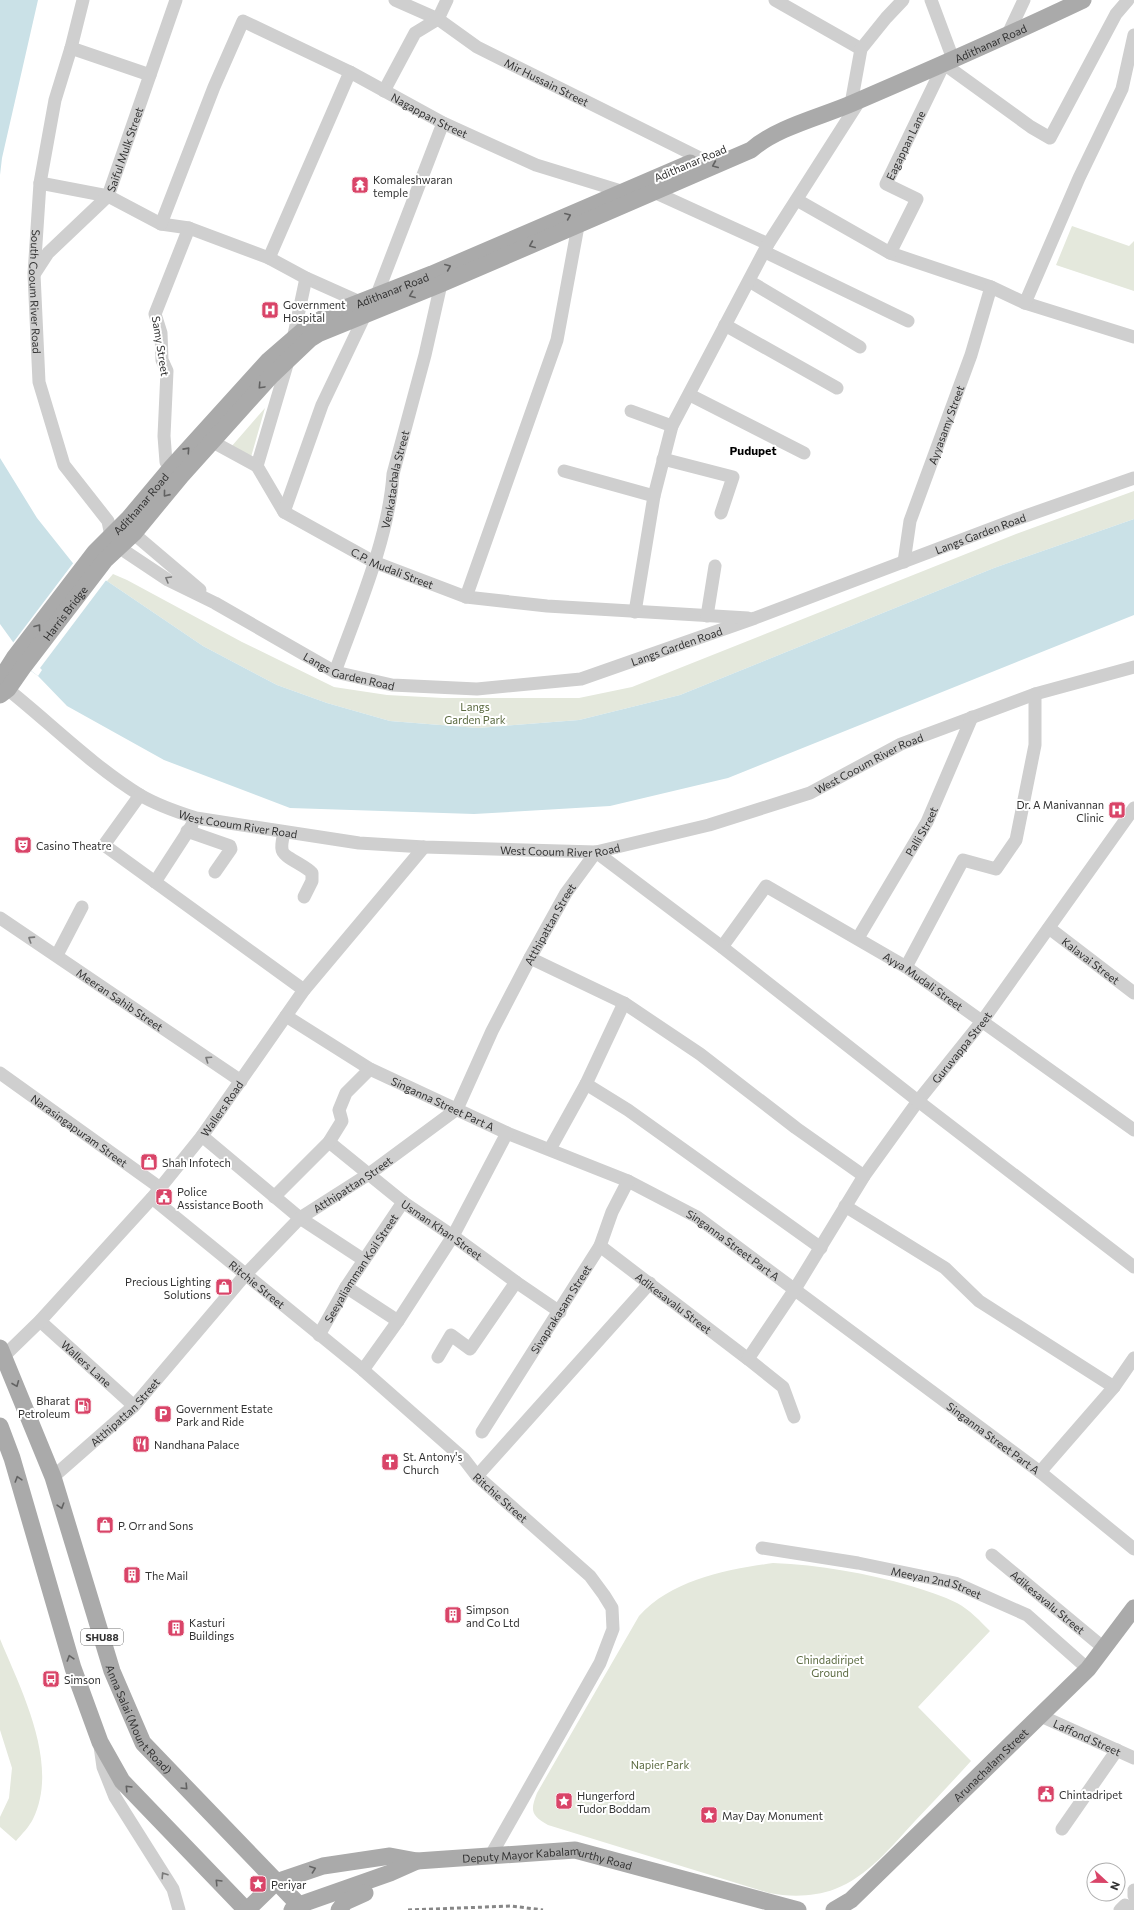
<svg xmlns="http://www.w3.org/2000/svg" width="1134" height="1910" viewBox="0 0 1134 1910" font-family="Commissioner,sans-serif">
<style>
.green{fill:#e4e8dc}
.water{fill:#cae1e7}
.pier{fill:#fff}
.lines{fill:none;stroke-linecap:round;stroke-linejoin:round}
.minor{stroke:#cfcfcf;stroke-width:13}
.major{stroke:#aaa;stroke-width:17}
.rail{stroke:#878787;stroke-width:3;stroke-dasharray:4 3;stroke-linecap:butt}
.oneway{stroke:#626262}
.oneway2{stroke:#797979}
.labels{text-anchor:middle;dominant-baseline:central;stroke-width:4;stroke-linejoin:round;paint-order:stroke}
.shield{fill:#fff;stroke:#707070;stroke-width:1}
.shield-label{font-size:10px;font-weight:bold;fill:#323232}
.street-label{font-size:11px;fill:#323232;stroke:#fff}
.poi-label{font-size:11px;fill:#323232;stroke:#fff;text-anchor:start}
.park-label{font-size:11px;fill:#5c6b42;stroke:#fff}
.neighbourhood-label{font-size:12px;font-weight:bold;fill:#000;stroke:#fff}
</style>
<rect width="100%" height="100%" fill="#fff"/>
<path class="green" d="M 1072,226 L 1129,246 L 1134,241 L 1134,291 L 1056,265 Z
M 265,408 L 251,457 L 231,447 Z
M 1134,491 L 1134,519 L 994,568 L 680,695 L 579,720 L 478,728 L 390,721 L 327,703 L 277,685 L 203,646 L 107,581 L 113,574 L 127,580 L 242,642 L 334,687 L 387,695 L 443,698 L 579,698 L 632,687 L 1016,534 Z
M 773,1563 C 820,1565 866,1573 911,1586 C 927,1591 943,1596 957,1603 C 970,1610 980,1621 990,1631 L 918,1707 L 971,1761 C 953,1781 934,1801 915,1821 C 892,1846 867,1877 835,1889 C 814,1897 790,1897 769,1893 L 548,1825 C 531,1815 530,1811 537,1793 L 639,1616 C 673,1579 726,1570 773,1563 Z
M 0,1639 C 21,1690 60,1764 33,1819 C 29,1827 22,1834 16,1841 L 0,1827 L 0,1817 L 9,1798 L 12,1768 L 0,1730 Z"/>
<path class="water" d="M 0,0 L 38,0 L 2,158 L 0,175 Z
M 0,458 L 37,518 L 76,567 L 107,581 L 203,646 L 277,685 L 327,703 L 390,721 L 478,728 L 579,720 L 680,695 L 994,568 L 1134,519 L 1134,615 L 728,778 L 610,806 L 474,814 L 290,808 L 164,760 L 67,706 L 38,676 L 24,666 L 13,642 L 0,624 Z"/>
<path class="pier" d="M 74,562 L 77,565 L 107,579 L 40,668 L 42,670 L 38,676 L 21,663 L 12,644 Z"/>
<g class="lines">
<g class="minor">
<path id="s1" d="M 83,0 L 71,48 L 55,100 L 40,183 L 34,274 L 39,382 L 64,465 L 108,521 L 111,536 L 126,552 L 168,580 L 215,603 L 335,672 L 392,685 L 477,689 L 581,679 L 755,618 L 1014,520 L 1134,478"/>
<path id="s2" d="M 395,0 L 438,19 L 477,47 L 702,159"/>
<path d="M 775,0 L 861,49"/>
<path d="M 931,0 L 953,59"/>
<path d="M 1007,36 L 1024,0"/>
<path d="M 71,48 L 150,75"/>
<path d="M 384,91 L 415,33 L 438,19 L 447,0"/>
<path d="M 851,104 L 861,49 L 886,18 L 903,0"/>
<path d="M 40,183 L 108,196 L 161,224 L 189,228 L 269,258 L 306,278 L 362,303"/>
<path d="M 654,192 L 768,244"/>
<path d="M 797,200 L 890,253 L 991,287 L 1025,303 L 1134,337"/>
<path id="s3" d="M 161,224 L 214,87 L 243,21 L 350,72 L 443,123 L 536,165 L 624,192"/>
<path d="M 765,252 L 908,321"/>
<path id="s4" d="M 890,253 L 917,199 L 886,184 L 944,64 L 1031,127 L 1050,138 L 1116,14 L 1128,0"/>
<path d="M 269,258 L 350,72"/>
<path id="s5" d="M 35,273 L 48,253 L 108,196 L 176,0"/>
<path id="s6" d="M 306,278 L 289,358 L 257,466 L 284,512 L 374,562 L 466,597 L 547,606 L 748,618"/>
<path d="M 749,281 L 860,347"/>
<path d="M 376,297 L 443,123"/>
<path d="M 1025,303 L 1079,178 L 1122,89 L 1134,35"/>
<path d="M 725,325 L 837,388"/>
<path d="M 690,395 L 804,453"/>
<path d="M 631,411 L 672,426"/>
<path d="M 213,442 L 257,466"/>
<path d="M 663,459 L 733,477 L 721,513"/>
<path d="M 171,468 L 166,462 L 164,436 L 167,371 L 162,360 L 161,333 L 155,314 L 189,228"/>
<path d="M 564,471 L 654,496"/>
<path d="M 284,512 L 322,405 L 366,313"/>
<path d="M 127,528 L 200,590"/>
<path id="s7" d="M 904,562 L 910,521 L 971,355 L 991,287"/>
<path d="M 466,597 L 557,340 L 578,226"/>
<path d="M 635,612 L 654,496 L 672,426 L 768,244 L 860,100"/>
<path d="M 707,616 L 715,566"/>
<path id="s8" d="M 335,672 C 357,611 389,538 393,474 L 425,355 L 441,284"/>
<path id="s9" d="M 1,684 C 46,719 91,765 140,795 C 157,805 177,812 196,818 L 359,843 L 424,847 L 596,852 L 709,825 L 810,793 L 901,744 L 1035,694 L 1134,667"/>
<path d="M 140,795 L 104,845 L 304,990"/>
<path d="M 187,831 L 230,846 L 231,849 L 215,872"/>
<path d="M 284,832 C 283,838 281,844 282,849 C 282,857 305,865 312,873 L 312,881 L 304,897"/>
<path d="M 155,882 L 192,825"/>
<path id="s10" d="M 0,918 L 241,1081"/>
<path id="s11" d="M 1049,928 L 1134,993"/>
<path id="s12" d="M 858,938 L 927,822 L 972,717"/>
<path id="s13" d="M 722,947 L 766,886 L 906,967 L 1134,1130"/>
<path d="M 57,955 L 82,907"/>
<path d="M 530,958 L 624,1003 L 700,1054 L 796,1128 L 864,1176"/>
<path d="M 906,967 L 963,860 L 996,869 L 1016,840 L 1035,745 L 1035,694"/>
<path id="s14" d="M 286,1016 L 370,1069 L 507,1133 L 628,1181 L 697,1217 L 1040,1472 L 1134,1549"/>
<path id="s15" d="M 0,1073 L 159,1187"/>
<path d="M 586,1084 L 628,1110 L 821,1248"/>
<path d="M 202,1136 L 300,1218 L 364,1260"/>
<path id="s16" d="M 329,1142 L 403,1202 L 453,1236 L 516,1282 L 560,1312"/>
<path d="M 550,1149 L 586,1084 L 624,1003"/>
<path d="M 274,1197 L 329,1142 L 342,1121 L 339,1110 L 346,1093 L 370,1069"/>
<path id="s17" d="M 152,1198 L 363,1370 L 464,1459 L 477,1476 L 590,1576 L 604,1595 L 612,1608 L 613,1629 L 600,1663 L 491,1855"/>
<path d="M 845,1206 L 945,1268 L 979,1301 L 1114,1387"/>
<path id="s18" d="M 600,1246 L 748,1359"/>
<path d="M 346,1287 L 398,1321"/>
<path id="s19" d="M 40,1321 L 134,1406"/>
<path id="s20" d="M 319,1335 L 346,1287 L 403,1202"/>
<path id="s21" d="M 4,1356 L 40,1321 L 152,1198 L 202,1136 L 304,990 L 424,847"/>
<path d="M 438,1357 L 451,1335 L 470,1349 L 516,1282"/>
<path d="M 363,1370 L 398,1321 L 453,1236 L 507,1133"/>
<path id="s22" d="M 794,1417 L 783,1387 L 748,1359 L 795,1289 L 864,1176 L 918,1101 L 983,1020 L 1134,808"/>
<path id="s23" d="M 482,1432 L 600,1246 L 612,1212 L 628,1181"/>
<path d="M 1040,1472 L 1114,1387 L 1134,1358"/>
<path d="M 477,1476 L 650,1283"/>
<path id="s24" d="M 53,1477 L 134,1406 L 246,1274 L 300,1218 L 369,1174 L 457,1109 L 492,1031 L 530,958 L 566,893 L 596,852 L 722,947 L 918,1101 L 1134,1267"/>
<path id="s25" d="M 762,1548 L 858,1563 L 955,1583 L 1027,1615 L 1088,1669"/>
<path id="s26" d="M 992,1555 L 1105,1649"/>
<path id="s27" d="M 1041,1716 L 1134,1758"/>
<path d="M 100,1746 L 103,1767 L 115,1797 L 173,1889 L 179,1910"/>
<path d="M 1062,1829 L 1117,1750"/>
<path d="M 1134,1890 L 1134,1896"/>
<path d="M 1120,1910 L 1125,1905 L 1134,1909"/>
</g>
<g class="major">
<path id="s28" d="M 0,680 L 14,658 L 95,552 L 129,518 L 171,468 L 268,361 L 306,328 L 330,314 L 432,274 L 690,163"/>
<path id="s29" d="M 0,695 L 8,689 L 24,666 L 105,560 L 134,533 L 181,476 L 271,376 L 310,339 L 318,334 L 441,284 L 751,150 C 777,127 821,117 853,103 C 930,70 1007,36 1083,0"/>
<path id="s30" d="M 0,1348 L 53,1477 L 112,1671 L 143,1743 L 299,1905 L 301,1910"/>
<path d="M 0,1426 L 12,1458 L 73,1668 L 100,1742 L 122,1781 L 246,1910"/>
<path d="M 247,1910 L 276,1882 L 323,1866 L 390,1856 L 417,1861"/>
<path id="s31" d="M 292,1910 L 299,1905 L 390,1873 L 417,1861 L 575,1850 L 798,1910"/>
<path d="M 339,1910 L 345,1902 L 365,1893"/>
<path id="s32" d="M 834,1910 L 851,1900 L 1088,1669 L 1134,1608"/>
</g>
<path class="rail" d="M 408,1910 L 511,1906 L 543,1910"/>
</g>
<defs><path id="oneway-chevron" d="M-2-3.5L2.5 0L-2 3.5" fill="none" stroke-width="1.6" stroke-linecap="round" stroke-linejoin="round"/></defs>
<g class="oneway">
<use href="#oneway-chevron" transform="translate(715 165) rotate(157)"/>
<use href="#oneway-chevron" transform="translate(568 216) rotate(-23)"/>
<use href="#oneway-chevron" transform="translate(532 245) rotate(157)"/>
<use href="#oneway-chevron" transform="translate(448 267) rotate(-23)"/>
<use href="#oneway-chevron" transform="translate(412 295) rotate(159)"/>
<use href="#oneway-chevron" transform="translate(261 386) rotate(133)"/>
<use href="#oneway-chevron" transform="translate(187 450) rotate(-48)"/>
<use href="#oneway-chevron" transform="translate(166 494) rotate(129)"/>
<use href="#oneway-chevron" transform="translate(38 627) rotate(-53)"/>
<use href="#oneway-chevron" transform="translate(16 1384) rotate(68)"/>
<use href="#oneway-chevron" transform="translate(18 1479) rotate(-107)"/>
<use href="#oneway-chevron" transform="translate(61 1506) rotate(73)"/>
<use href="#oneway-chevron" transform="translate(70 1658) rotate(-107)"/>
<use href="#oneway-chevron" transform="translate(185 1787) rotate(46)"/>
<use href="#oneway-chevron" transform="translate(128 1788) rotate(-134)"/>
<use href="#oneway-chevron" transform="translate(313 1869) rotate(-20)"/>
<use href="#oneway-chevron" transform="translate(218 1882) rotate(-134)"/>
</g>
<g class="oneway2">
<use href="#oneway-chevron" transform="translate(168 579) rotate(-150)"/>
<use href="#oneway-chevron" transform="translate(31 939) rotate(-147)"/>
<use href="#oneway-chevron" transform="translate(208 1059) rotate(-146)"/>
<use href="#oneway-chevron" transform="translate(164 1875) rotate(-123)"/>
</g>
<defs>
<symbol id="temple-square" viewBox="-11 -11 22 22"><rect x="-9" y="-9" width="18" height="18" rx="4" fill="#d94468" stroke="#fff"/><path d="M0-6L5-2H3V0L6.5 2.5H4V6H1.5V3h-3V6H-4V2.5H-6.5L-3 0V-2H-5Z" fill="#fff"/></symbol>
<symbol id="hospital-square" viewBox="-11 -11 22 22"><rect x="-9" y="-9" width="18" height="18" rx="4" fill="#d94468" stroke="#fff"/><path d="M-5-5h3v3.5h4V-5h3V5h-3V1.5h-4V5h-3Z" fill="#fff"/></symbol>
<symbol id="theatre-square" viewBox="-11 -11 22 22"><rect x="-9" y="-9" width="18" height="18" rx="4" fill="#d94468" stroke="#fff"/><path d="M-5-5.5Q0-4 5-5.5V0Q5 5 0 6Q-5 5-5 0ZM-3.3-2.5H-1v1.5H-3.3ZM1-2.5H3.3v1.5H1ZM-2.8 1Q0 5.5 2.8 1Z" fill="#fff"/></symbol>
<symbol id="shop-square" viewBox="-11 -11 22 22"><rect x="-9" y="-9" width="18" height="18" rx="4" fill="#d94468" stroke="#fff"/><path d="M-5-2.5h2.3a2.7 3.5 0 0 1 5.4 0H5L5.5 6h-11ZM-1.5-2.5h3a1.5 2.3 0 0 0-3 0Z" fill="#fff"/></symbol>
<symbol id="civic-square" viewBox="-11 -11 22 22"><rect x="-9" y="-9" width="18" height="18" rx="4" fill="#d94468" stroke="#fff"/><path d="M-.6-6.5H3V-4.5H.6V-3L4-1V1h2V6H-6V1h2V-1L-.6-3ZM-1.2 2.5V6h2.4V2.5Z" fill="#fff"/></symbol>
<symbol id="fuel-square" viewBox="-11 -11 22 22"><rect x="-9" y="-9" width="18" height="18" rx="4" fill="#d94468" stroke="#fff"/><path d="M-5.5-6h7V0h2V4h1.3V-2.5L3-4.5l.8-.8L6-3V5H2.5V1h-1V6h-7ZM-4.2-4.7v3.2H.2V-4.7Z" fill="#fff"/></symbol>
<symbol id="parking-square" viewBox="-11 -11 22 22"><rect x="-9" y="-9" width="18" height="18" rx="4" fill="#d94468" stroke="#fff"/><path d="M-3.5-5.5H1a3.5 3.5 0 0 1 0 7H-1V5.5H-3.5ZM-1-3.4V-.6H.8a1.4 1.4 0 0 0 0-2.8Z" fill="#fff"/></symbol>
<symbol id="restaurant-square" viewBox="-11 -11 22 22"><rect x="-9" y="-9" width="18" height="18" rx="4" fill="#d94468" stroke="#fff"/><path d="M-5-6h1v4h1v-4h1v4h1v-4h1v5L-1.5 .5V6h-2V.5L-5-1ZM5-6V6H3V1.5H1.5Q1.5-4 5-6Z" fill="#fff"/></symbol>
<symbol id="church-square" viewBox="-11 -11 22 22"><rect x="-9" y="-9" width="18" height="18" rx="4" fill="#d94468" stroke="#fff"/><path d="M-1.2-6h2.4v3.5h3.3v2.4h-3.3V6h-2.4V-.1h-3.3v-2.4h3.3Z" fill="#fff"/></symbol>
<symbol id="building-square" viewBox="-11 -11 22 22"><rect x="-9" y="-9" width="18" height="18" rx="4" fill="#d94468" stroke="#fff"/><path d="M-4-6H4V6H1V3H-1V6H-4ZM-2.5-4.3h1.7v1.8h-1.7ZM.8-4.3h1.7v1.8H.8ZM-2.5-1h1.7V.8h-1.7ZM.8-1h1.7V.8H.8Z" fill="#fff"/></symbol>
<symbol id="bus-square" viewBox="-11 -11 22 22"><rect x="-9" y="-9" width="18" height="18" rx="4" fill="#d94468" stroke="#fff"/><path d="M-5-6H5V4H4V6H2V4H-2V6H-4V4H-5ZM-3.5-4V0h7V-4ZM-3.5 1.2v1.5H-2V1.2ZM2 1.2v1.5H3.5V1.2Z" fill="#fff"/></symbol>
<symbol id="sight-square" viewBox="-11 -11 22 22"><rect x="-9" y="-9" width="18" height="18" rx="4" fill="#d94468" stroke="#fff"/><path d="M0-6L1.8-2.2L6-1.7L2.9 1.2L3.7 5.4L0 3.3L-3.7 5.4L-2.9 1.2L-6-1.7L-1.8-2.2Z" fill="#fff"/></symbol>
</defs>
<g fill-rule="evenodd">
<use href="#temple-square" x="350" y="175" width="20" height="20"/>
<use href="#hospital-square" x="260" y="300" width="20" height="20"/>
<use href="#hospital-square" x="1107" y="800" width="20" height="20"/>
<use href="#theatre-square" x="13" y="835" width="20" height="20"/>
<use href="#shop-square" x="139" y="1152" width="20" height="20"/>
<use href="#civic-square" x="154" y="1187" width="20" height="20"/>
<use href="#shop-square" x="214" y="1277" width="20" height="20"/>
<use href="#fuel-square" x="73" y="1396" width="20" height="20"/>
<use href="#parking-square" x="153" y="1404" width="20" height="20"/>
<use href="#restaurant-square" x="131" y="1434" width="20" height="20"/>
<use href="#church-square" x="380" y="1452" width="20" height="20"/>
<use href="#shop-square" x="95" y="1515" width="20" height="20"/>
<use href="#building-square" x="122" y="1565" width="20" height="20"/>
<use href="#building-square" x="443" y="1605" width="20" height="20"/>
<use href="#building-square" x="166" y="1618" width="20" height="20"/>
<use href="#bus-square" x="41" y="1669" width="20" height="20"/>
<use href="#civic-square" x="1036" y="1784" width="20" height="20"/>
<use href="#sight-square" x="554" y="1791" width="20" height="20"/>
<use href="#sight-square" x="699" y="1805" width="20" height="20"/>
<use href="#sight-square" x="248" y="1874" width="20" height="20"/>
</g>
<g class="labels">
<rect class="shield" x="81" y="1629" width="42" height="16" rx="3"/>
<g class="shield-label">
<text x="102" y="1637">SHU88</text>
</g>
<g class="street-label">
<text stroke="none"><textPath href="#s29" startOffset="1216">Adithanar Road</textPath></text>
<text stroke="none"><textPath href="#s2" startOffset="173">Mir Hussain Street</textPath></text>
<text stroke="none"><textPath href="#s3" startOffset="428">Nagappan Street</textPath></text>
<text stroke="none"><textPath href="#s4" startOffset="138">Eagappan Lane</textPath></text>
<text stroke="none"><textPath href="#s5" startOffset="156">Saiful Mulk Street</textPath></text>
<text transform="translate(690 163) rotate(-23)">Adithanar Road</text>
<text stroke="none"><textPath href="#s28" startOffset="562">Adithanar Road</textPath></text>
<text stroke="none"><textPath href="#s1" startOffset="297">South Cooum River Road</textPath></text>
<text transform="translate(161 346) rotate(81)">Samy Street</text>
<text stroke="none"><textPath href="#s7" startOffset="144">Ayyasamy Street</textPath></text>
<text stroke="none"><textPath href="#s8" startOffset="202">Venkatachala Street</textPath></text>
<text stroke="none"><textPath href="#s28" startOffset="226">Adithanar Road</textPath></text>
<text stroke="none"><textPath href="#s1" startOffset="1497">Langs Garden Road</textPath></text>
<text stroke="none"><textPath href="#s6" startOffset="370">C.P. Mudali Street</textPath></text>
<text stroke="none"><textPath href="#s29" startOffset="105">Harris Bridge</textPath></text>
<text stroke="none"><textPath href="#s1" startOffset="1173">Langs Garden Road</textPath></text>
<text stroke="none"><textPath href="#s1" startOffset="837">Langs Garden Road</textPath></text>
<text stroke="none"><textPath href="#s9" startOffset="929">West Cooum River Road</textPath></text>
<text stroke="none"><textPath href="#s9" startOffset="281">West Cooum River Road</textPath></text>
<text stroke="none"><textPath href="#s12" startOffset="124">Palli Street</textPath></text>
<text stroke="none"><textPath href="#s9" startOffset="605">West Cooum River Road</textPath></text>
<text stroke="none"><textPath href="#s24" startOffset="757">Atthipattan Street</textPath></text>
<text stroke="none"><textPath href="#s11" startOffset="53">Kalavai Street</textPath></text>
<text stroke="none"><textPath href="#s13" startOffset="259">Ayya Mudali Street</textPath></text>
<text stroke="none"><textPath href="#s10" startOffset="145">Meeran Sahib Street</textPath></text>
<text stroke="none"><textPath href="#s22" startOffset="455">Guruvappa Street</textPath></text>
<text stroke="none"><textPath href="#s14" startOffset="180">Singanna Street Part A</textPath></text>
<text stroke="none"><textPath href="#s21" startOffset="330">Wallers Road</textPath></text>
<text stroke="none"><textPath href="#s15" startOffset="98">Narasingapuram Street</textPath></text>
<text stroke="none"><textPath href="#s24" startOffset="421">Atthipattan Street</textPath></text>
<text stroke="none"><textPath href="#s16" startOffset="143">Usman Khan Street</textPath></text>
<text stroke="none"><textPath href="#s14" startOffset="504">Singanna Street Part A</textPath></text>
<text stroke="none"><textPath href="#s20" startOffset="79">Seeyaliamman Koil Street</textPath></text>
<text stroke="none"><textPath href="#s17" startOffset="136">Ritchie Street</textPath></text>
<text stroke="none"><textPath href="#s18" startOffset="93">Adikesavalu Street</textPath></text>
<text stroke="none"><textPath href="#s23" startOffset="146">Sivaprakasam Street</textPath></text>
<text stroke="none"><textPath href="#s19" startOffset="63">Wallers Lane</textPath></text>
<text stroke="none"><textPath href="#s24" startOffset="97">Atthipattan Street</textPath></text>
<text stroke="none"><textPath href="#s14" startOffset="828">Singanna Street Part A</textPath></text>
<text stroke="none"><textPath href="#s17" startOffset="460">Ritchie Street</textPath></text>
<text stroke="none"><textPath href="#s25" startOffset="178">Meeyan 2nd Street</textPath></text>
<text stroke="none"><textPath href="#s26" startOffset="73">Adikesavalu Street</textPath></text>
<text stroke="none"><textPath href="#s30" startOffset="398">Anna Salai (Mount Road)</textPath></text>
<text stroke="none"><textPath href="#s27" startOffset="51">Laffond Street</textPath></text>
<text stroke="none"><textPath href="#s32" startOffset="214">Arunachalam Street</textPath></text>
<text stroke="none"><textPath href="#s31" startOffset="266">Deputy Mayor Kabalamurthy Road</textPath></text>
</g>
<g class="poi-label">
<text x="373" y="179">Komaleshwaran<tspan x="373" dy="13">temple</tspan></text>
<text x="283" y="304">Government<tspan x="283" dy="13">Hospital</tspan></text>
<text x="1104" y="804" text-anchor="end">Dr. A Manivannan<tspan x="1104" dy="13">Clinic</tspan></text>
<text x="36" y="845">Casino Theatre</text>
<text x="162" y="1162">Shah Infotech</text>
<text x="177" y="1191">Police<tspan x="177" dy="13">Assistance Booth</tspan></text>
<text x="211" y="1281" text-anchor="end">Precious Lighting<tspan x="211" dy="13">Solutions</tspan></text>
<text x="70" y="1400" text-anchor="end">Bharat<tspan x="70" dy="13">Petroleum</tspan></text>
<text x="176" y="1408">Government Estate<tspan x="176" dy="13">Park and Ride</tspan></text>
<text x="154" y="1444">Nandhana Palace</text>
<text x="403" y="1456">St. Antony's<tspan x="403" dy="13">Church</tspan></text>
<text x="118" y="1525">P. Orr and Sons</text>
<text x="145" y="1575">The Mail</text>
<text x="466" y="1609">Simpson<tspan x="466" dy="13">and Co Ltd</tspan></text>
<text x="189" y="1622">Kasturi<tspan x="189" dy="13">Buildings</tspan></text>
<text x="64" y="1679">Simson</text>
<text x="1059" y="1794">Chintadripet</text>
<text x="577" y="1795">Hungerford<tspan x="577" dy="13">Tudor Boddam</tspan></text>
<text x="722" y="1815">May Day Monument</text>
<text x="271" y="1884">Periyar</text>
</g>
<g class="park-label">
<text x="475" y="706">Langs<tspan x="475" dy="13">Garden Park</tspan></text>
<text x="830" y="1659">Chindadiripet<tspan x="830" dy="13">Ground</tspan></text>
<text x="660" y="1764">Napier Park</text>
</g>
<g class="neighbourhood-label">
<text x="753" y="450">Pudupet</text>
</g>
</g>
<g transform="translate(1106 1882) rotate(112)"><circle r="19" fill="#ffffff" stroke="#adadad"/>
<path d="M0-3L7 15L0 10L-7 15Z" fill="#d94468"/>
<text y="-6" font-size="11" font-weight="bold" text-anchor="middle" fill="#323232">N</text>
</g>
</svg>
